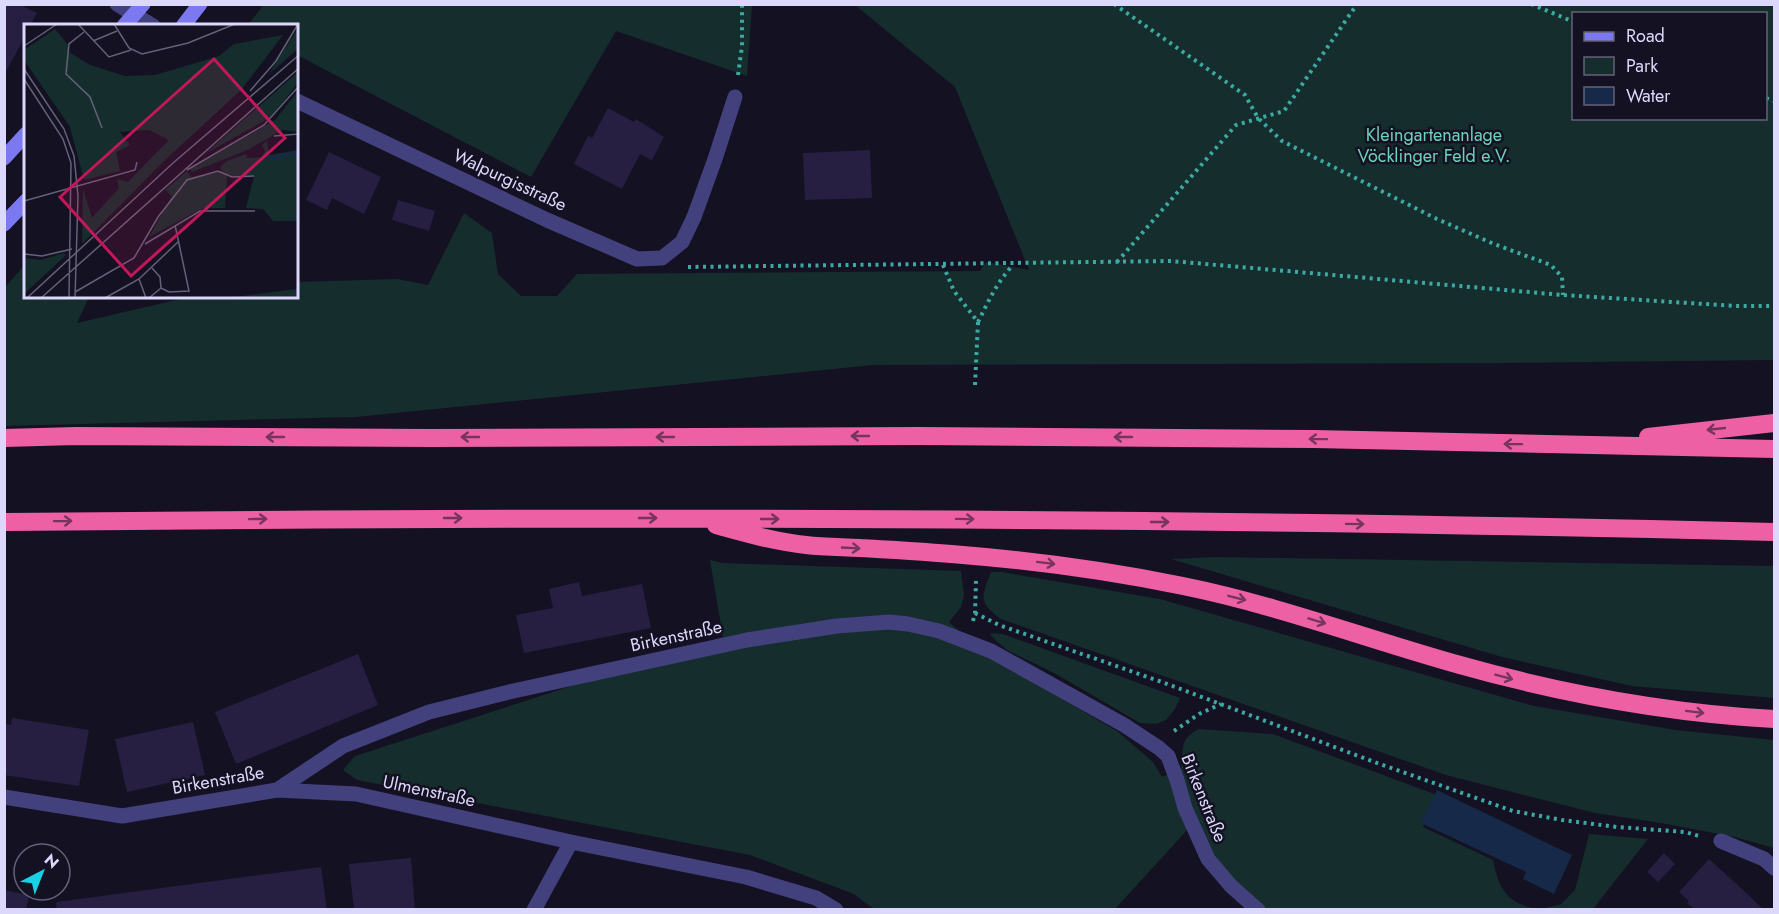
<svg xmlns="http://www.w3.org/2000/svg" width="1779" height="914" viewBox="0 0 1779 914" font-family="Jost,sans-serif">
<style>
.green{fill:#152d2c;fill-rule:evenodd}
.water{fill:#162949}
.building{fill:#261f42}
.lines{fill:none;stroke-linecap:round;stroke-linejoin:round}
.path{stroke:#3caaa3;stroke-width:4;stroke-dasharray:3 4.5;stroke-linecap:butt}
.lane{stroke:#43417d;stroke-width:15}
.street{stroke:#43417d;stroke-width:15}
.secondary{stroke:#7c79f0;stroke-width:15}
.highway{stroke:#ed60a4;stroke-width:18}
.oneway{stroke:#76355d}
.labels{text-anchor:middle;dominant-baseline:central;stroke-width:5;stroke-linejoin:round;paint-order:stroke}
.park-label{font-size:18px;fill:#6bd3b9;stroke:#141123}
.street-label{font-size:18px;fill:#dcd8fb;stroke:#141123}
.inset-river{fill:none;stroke:#162949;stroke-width:3}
.inset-road{fill:none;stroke:#646179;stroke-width:1.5}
.view{fill:#c2185b;fill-opacity:0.15;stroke:#c2185b;stroke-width:3}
.inset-edge{fill:none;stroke:#dcd8fb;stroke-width:3}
</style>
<rect width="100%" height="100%" fill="#141123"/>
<path class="green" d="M 264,4 L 752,5 L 747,76 L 616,31 L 531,177 L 297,55 L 297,26 L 248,25 Z
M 855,5 L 1774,5 L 1774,360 L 1495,363 L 873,365 L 356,417 L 5,426 L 5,287 L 25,265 L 26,297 L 89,297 L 77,323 L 189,297 L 297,297 L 297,282 L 397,279 L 428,285 L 464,213 L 492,233 L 498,274 L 521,296 L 557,296 L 577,274 L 980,271 L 986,262 L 1029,270 L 955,87 ZM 1574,14 L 1766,14 L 1766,118 L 1574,118 Z
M 1216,557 L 1774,566 L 1774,698 L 1632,686 L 1502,657 L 1171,559 Z
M 710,560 L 722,563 L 961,571 L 964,595 L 961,607 L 949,622 L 989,657 L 1117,731 L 1153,762 L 1162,777 L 1181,768 C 1183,749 1180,738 1199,729 L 1273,734 L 1437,795 L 1423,827 L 1493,860 C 1499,889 1507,904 1538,909 L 1263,909 L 1241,891 L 1189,828 L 1115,909 L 874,909 L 854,894 L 750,855 L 357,780 L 343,770 L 355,756 L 723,637 Z
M 991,572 L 1002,572 L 1160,599 L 1534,706 L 1676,730 L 1774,740 L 1774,848 L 1735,837 L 1661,823 L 1595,813 L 1446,775 L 1001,619 C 977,602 982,596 991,572 Z
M 992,633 L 1003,634 L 1180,698 L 1175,709 L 1166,720 L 1156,724 L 1140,723 L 1056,674 L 1007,650 L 990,635 Z
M 1589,834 L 1648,839 L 1593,909 L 1542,909 L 1561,904 L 1575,890 Z"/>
<path class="water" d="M 1437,790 L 1572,855 L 1554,894 L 1523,879 L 1526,872 L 1421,823 Z"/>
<path class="building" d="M 4,4 L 18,4 L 37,13 L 30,26 L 26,26 L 26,35 L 4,75 Z
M 608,108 L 634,122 L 636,119 L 664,137 L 652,160 L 640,154 L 622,189 L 574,164 L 588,136 L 592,138 Z
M 870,150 L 872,198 L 805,200 L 803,153 Z
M 329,152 L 381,177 L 364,214 L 332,198 L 327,210 L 306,200 Z
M 398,200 L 435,211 L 429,231 L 392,220 Z
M 579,582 L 582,596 L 642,584 L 651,628 L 524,653 L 516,615 L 553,608 L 549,589 Z
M 358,654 L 378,705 L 236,764 L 215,712 Z
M 12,718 L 89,730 L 79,786 L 4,775 L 4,724 L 11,725 Z
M 193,722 L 205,775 L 127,792 L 115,739 Z
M 1664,853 L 1675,864 L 1658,882 L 1647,872 Z
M 411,858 L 415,910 L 354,910 L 349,864 Z
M 1709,859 L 1742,889 L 1764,910 L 1695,910 L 1687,903 L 1689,901 L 1679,892 Z
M 321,867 L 327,910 L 57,910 L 56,902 Z
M 4,890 L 29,895 L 26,910 L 4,910 Z"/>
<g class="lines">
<path class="path" d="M 1114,4 L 1245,95 L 1258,118 L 1282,141 L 1437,219 L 1494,244 L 1551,265 L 1562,277 L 1563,295
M 1531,4 L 1574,22
M 738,75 L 742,46 L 742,4
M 1766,98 L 1774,101
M 1117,262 L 1236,125 L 1284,111 L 1357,4
M 943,265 L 954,291 L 978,322 L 975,385
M 688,267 L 1171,261 L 1563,295 L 1736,306 L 1774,306
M 978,322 C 988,302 997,282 1013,265
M 975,613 L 999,625 L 1162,682 L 1377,763 L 1513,811 L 1562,820 L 1617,827 L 1685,832 L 1699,836
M 973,621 L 975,613 L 976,581
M 1174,731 L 1199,714 L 1221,704"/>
<path class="lane" d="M 694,217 L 715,159 L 735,97"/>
<path class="street" d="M 117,4 L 153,26
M 297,101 L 547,220 L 637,259 L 662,258 L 682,242 L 694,217
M 277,790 L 356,794 L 571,842 L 746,877 L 816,898 L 836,910
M 4,797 L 122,816 L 277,790 L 343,746 L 429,712 L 509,692 L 747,640 L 837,626 L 889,622 L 908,624 L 939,631 L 991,651 L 1124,725 L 1159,748 L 1168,756 L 1177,780 L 1185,808 L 1208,859 L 1231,886 L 1258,910
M 1721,841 L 1764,859 L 1774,868
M 534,910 L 571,842"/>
<path class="secondary" d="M 124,26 L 143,4
M 183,26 L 200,4
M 4,158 L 26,134
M 4,224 L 26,201"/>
<path class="highway" d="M 1648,437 L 1774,423
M 4,438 L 76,436 L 430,438 L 918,436 L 1314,439 L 1774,449
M 4,522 C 594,516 1185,517 1774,532
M 716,525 C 746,533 775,542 806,545 C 824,547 842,547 860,548 C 894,550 929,552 963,555 C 1037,561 1110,571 1183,586 C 1277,605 1367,639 1460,665 C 1563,694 1668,713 1774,719"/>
</g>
<defs><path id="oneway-shaft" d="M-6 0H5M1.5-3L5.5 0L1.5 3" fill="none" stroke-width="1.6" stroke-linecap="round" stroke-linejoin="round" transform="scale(1.5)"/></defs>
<g class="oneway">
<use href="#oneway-shaft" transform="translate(1716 429) rotate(174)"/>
<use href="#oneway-shaft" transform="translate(860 436) rotate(180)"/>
<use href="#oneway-shaft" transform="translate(275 437) rotate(-180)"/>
<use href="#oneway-shaft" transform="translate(470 437) rotate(180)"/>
<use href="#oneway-shaft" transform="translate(665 437) rotate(180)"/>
<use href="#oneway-shaft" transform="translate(1123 437) rotate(-180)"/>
<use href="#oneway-shaft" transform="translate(1318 439) rotate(-179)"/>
<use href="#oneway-shaft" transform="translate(1513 444) rotate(-179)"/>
<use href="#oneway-shaft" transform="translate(453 518)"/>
<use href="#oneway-shaft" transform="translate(648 518)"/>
<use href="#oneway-shaft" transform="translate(258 519) rotate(-1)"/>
<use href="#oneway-shaft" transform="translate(770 519)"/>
<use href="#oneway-shaft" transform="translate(965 519) rotate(1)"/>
<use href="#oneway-shaft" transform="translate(63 521) rotate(-1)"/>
<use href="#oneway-shaft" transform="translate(1160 522)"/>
<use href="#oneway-shaft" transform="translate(1355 524) rotate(1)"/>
<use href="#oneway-shaft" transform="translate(851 548) rotate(3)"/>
<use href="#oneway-shaft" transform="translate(1046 563) rotate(7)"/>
<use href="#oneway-shaft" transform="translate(1237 598) rotate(14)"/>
<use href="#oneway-shaft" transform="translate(1317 621) rotate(17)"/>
<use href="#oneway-shaft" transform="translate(1504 677) rotate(15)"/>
<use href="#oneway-shaft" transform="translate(1695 712) rotate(7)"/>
</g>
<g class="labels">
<g class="park-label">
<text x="1434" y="135">Kleingartenanlage<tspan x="1434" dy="21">Vöcklinger Feld e.V.</tspan></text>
</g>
<g class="street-label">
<text transform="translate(510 180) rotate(25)">Walpurgisstraße</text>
<text transform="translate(676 636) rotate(-12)">Birkenstraße</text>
<text transform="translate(218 780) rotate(-10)">Birkenstraße</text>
<text transform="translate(429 791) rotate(12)">Ulmenstraße</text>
<text transform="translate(1204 798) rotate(68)">Birkenstraße</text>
</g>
</g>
<g transform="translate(24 24)">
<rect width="274" height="274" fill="#141123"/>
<path d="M 274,4 L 274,25 L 245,50 ZM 31,5 L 45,22 L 45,28 L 66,41 L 101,52 L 131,51 L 195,32 L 210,20 L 259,11 L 218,65 L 140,137 L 58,220 L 59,165 L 68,194 L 95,164 L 93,155 L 104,158 L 145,116 L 125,106 L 96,108 L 106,121 L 92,128 L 96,147 L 60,156 L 46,103 L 0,36 L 0,26 ZM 274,48 L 273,60 L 247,93 L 181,130 ZM 274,67 L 274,108 L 259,106 L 221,127 L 168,148 L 166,145 L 251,96 ZM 243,117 L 245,131 L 274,126 L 274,197 L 249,197 L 239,185 L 222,184 L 230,152 L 203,152 L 201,184 L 179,184 L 125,213 L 148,172 L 141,166 L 163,147 L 167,153 L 198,147 L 196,143 L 203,137 L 222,130 L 223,134 L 238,133 L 241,127 L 238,121 ZM 40,229 L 42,231 L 0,270 L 0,234 L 17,236 ZM 273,265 L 274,274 L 203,274 Z" fill="#152d2c"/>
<path class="inset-river" d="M 244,135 L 275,129"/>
<path class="inset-road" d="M 54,0 L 85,33 L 107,26M 90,0 L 105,24 L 118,30 L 164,19 L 211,0M 60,8 L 45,20 L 42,50 L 66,73 L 78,104M 69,17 L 93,7M 0,22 L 33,0M 0,45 L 40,105 L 50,132 L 54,172 L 51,274M 0,55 L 39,115 L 47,139 L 45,274M 226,67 L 252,37 L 274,0M 250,112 L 275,110M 163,146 L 240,101 L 275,62M 0,177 L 111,146 L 113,138M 121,220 L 176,187 L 231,187M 0,230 L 18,232 L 48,225M 115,255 L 122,274M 137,264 L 145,268 L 165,267 L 151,201M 51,268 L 110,234 L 134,193 L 163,156 L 194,147 L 208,153 L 230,152M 3,274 L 149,139 L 275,31M 17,274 L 275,44M 81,274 L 115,255 L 155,217M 125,274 L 137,264 L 136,253 L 128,244"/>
<path class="view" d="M 190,35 L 261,114 L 107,252 L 36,173 Z"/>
<rect width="274" height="274" class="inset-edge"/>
</g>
<rect width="1779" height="914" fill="none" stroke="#dcd8fb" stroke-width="12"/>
<rect x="1572" y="12" width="195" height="108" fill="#141123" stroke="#646179" stroke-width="1.5"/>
<rect x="1584" y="32" width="30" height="9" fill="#7c79f0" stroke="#646179" stroke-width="1.5"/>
<text x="1626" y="42" font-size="18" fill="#dcd8fb">Road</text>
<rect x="1584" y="57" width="30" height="18" fill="#152d2c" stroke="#646179" stroke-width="1.5"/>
<text x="1626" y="72" font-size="18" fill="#dcd8fb">Park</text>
<rect x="1584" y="87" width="30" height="18" fill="#162949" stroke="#646179" stroke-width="1.5"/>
<text x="1626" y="102" font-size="18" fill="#dcd8fb">Water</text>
<g transform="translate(42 872) rotate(42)"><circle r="28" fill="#141123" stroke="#646179" stroke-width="1.5"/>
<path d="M0-4.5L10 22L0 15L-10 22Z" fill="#19d1e5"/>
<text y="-9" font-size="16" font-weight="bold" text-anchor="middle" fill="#dcd8fb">N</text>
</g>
</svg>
